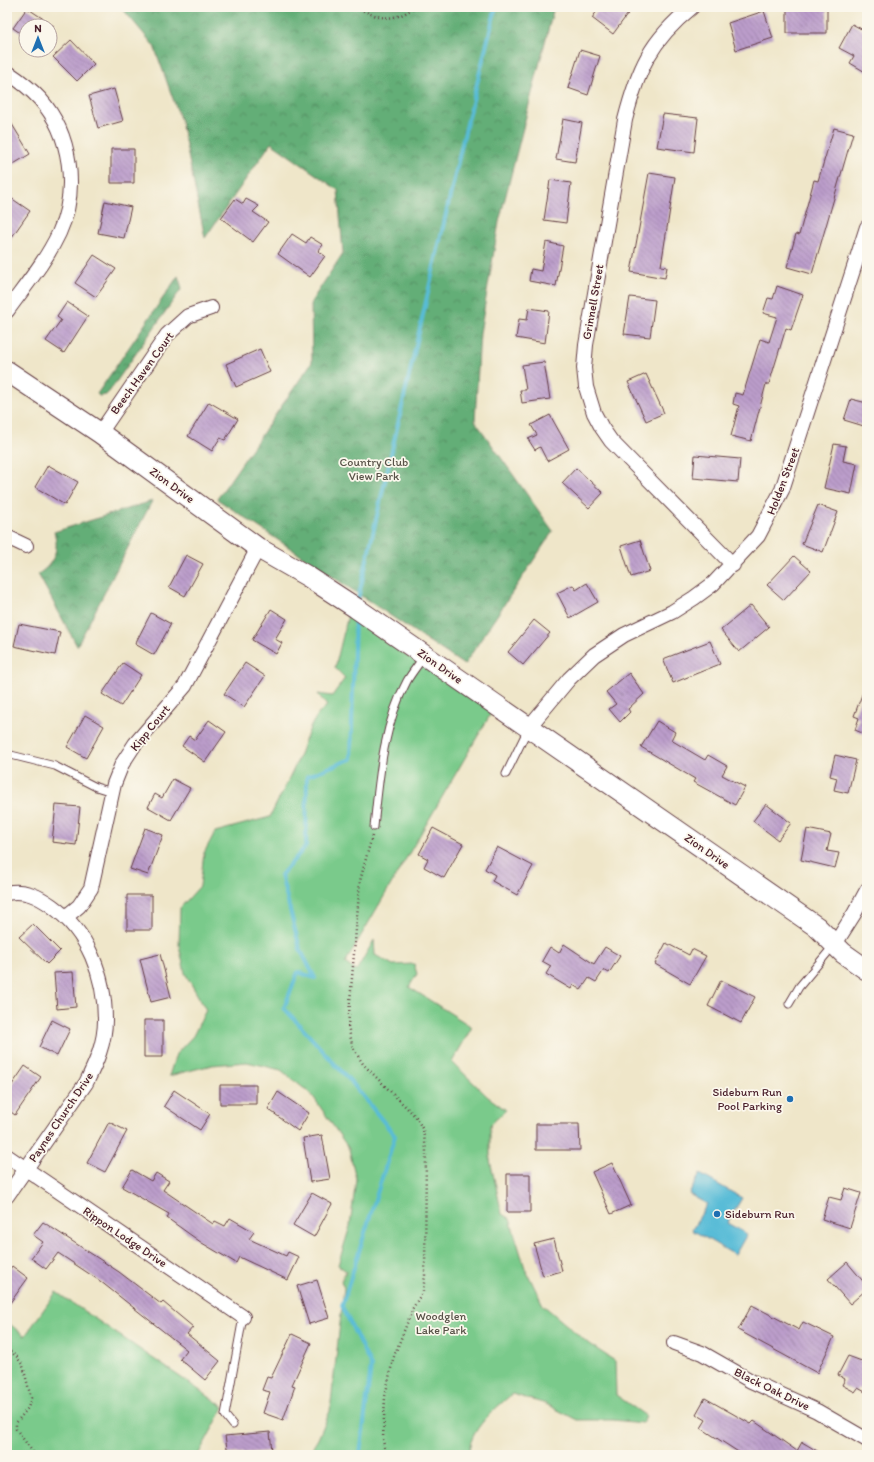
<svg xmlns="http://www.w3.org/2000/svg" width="874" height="1462" viewBox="0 0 874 1462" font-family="Itim,sans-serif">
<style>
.green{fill:#7aca8b;stroke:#62745b}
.forest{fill:url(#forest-crowns);stroke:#566651}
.water{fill:#58bcd7;stroke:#516e81}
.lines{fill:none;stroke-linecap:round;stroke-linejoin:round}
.stream{stroke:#58bcd7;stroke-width:4}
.building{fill:url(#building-back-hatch)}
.lane-casing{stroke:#633d43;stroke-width:9}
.street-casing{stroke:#633d43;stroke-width:16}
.secondary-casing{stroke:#633d43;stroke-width:22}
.path{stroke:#633d43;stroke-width:2.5;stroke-dasharray:1 3;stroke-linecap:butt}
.lane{stroke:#fff;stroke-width:7}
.street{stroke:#fff;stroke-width:14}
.secondary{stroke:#fff;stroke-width:20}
.poi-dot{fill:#1f6fb2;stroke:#fbf7ec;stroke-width:1.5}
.labels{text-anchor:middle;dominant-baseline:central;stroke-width:3.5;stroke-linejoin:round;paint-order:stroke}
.street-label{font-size:12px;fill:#4a1f2b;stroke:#fbf7ec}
.park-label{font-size:12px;fill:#585248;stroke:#fbf7ec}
.poi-label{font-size:12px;fill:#4a1f2b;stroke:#fbf7ec;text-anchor:end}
</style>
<defs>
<pattern id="forest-crowns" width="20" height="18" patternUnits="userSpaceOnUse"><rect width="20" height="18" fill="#63ae77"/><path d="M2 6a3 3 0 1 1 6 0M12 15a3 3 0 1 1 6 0" fill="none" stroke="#548d62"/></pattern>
<pattern id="building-back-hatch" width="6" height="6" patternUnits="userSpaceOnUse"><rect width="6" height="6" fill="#bb9dcb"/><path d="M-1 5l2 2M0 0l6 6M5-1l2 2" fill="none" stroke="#9a7fa5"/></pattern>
</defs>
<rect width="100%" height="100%" fill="#fbf7ec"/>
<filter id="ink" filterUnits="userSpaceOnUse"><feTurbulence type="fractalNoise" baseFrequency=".025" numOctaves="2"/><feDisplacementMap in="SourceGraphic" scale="8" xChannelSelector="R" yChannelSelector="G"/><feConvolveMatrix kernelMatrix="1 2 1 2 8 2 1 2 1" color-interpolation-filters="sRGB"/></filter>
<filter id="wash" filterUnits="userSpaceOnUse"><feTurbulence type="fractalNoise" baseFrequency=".012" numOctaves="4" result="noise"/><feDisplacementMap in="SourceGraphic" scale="16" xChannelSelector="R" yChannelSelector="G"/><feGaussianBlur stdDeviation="0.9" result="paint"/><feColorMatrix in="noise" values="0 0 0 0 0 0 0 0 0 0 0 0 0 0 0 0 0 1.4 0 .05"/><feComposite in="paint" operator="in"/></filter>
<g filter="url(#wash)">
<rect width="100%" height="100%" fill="#efe6c9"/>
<path class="green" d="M 348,615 L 381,639 L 493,710 L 345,963 L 356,971 L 374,940 L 375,955 L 393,965 L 414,964 L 417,974 L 409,987 L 472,1027 L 452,1062 L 488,1097 L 506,1110 L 490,1125 L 490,1160 L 502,1214 L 510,1219 L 525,1268 L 543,1305 L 589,1344 L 615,1361 L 616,1395 L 646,1416 L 642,1423 L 613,1420 L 577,1420 L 546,1404 L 512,1394 C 495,1409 468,1430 469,1455 L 308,1455 L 318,1439 L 330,1411 L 344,1288 L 341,1281 L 346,1271 L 338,1265 L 350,1226 L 356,1179 L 349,1149 L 312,1095 L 281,1070 L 247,1062 L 212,1065 L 169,1076 L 176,1054 L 193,1036 L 206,1010 L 185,973 L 179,945 L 180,908 L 200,886 L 204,853 L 215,832 L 270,817 C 278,800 288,782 296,764 C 304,746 310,717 327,706 L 318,694 L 332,696 L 345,678 L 335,668 Z
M 56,1292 L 224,1407 L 198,1455 L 7,1455 L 7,1322 L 25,1336 Z"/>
<path class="forest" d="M 121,7 L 554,7 L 499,222 L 480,333 L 475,421 L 553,531 L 464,665 L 217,499 L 312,362 L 311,302 L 343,253 L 338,190 L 271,143 L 205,238 L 181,121 L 154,46 Z
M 178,276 L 182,288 L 109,392 L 106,395 L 99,396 L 97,394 Z
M 152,501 L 77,646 L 38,574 C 53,565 60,550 54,532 Z"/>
<path class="water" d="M 700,1174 L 742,1198 L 727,1223 L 747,1234 L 735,1255 L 692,1230 L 707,1204 L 689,1194 Z"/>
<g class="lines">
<path class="stream" d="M 357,603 L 462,144 L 496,7
M 355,615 L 351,759 L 307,776 L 306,846 L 281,875 L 300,949 L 315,978 L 298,972 L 284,1008 L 353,1084 L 395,1136 L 342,1306 L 371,1366 L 360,1455"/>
</g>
<g id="blocks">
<path class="building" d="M 600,7 L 633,7 L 613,34 L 592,18 Z
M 787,7 L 827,7 L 827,33 L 787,33 Z
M 27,8 L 54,26 L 26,26 L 26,37 L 13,28 Z
M 764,11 L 773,38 L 736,50 L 728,23 Z
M 852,24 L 867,32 L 867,73 L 850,63 L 854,56 L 839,48 Z
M 71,40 L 94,64 L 77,81 L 53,57 Z
M 580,50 L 600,56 L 588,95 L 568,88 Z
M 114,89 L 123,121 L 98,128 L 89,96 Z
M 663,114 L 698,118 L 694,152 L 657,147 Z
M 7,116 L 30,154 L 12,165 L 7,156 Z
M 563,119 L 582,123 L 575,162 L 556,159 Z
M 834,128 L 853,133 L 812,274 L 787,267 L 796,234 L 799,235 L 814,180 L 818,181 Z
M 111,149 L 134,149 L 134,183 L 111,183 Z
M 649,173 L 675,177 L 661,266 L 667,267 L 665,278 L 631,272 Z
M 550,180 L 571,183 L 566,223 L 544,220 Z
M 11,198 L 30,211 L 7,244 L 7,204 Z
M 235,199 L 243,204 L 246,199 L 259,206 L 253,212 L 268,222 L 253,242 L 221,218 Z
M 105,201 L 131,207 L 124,238 L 98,233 Z
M 292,234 L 306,243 L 310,237 L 323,245 L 318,251 L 325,256 L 310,277 L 278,254 Z
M 546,242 L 563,246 L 556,286 L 529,281 L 531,269 L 541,271 Z
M 94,255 L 116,269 L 96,297 L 75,283 Z
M 777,286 L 803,295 L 791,330 L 786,328 L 769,384 L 766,384 L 751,441 L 731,436 L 739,406 L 733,404 L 735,393 L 743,395 L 760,339 L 769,342 L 777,317 L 763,313 L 768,298 L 773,299 Z
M 630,297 L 655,300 L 650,337 L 624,334 Z
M 67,302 L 88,316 L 64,353 L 46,341 L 61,320 L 57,317 Z
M 529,308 L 549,311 L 545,343 L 516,338 L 519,319 L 527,320 Z
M 260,349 L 270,372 L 236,387 L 226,364 Z
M 544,362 L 550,399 L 522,403 L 520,390 L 526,390 L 522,365 Z
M 646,374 L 664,413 L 646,421 L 628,382 Z
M 851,399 L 867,403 L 867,427 L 844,420 Z
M 209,402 L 238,419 L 225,440 L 220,438 L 212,451 L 188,436 Z
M 550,415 L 569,449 L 547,461 L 540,447 L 535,450 L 528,439 L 537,435 L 531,425 Z
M 834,444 L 846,446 L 843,461 L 857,464 L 851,494 L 824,488 Z
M 695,455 L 740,459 L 738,482 L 693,478 Z
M 48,465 L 78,482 L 65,505 L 35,487 Z
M 576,468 L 603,493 L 589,508 L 562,483 Z
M 818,505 L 838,512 L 823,552 L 802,544 Z
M 640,540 L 650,571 L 631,577 L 621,546 Z
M 186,555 L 203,564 L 185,596 L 169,587 Z
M 794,556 L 811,571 L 784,600 L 767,585 Z
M 587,583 L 598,602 L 570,618 L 557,593 L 573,585 L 576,590 Z
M 751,605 L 769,627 L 739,652 L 721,630 Z
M 271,609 L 287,619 L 275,639 L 282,643 L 276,654 L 252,640 Z
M 151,613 L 171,624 L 154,655 L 135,644 Z
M 534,620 L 550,633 L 523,665 L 508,652 Z
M 19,624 L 60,632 L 55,655 L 14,646 Z
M 710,641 L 720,664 L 673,683 L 663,659 Z
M 123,663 L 141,675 L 121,706 L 102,694 Z
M 245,663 L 265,676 L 244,707 L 224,694 Z
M 629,673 L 644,694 L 628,709 L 630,712 L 620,722 L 609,709 L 616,704 L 606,692 Z
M 866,684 L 867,684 L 867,735 L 855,730 L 859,718 L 854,716 Z
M 85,715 L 104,726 L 86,758 L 67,747 Z
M 209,720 L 226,732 L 205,762 L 182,746 L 189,736 L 195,740 Z
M 657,721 L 675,732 L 671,740 L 705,760 L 708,755 L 727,766 L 722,775 L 745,787 L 735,805 L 693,782 L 695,779 L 641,747 Z
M 835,755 L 856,760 L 848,793 L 834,790 L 837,778 L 830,776 Z
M 173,779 L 190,788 L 171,820 L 148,807 L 155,794 L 162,798 Z
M 766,804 L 791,823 L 778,840 L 753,821 Z
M 56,805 L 80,807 L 76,845 L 52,842 Z
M 145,828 L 163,835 L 148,875 L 130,869 Z
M 433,828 L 463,844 L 444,878 L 424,867 L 428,859 L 419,854 Z
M 807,829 L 831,834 L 827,851 L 839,853 L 835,868 L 801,860 Z
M 497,847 L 533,866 L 517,895 L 492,881 L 495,875 L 485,869 Z
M 127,895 L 152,895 L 152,930 L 127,930 Z
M 33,924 L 60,951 L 47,964 L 19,937 Z
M 666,943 L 689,955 L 692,949 L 706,956 L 690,984 L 655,964 Z
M 564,944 L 594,964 L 605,947 L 620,956 L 609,973 L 604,970 L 596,982 L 589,978 L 581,990 L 573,985 L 571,989 L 546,974 L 551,966 L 542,961 L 550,947 L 559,953 Z
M 160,954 L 171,997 L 151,1002 L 140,959 Z
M 73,972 L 76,1007 L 57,1009 L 54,973 Z
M 721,980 L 755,997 L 741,1023 L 708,1006 Z
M 52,1020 L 70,1029 L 57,1056 L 39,1047 Z
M 144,1020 L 163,1020 L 163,1057 L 144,1057 Z
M 25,1066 L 41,1077 L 15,1115 L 7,1109 L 7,1092 Z
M 220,1085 L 256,1085 L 256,1104 L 220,1104 Z
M 174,1090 L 210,1114 L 200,1130 L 164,1106 Z
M 278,1092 L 309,1113 L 298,1131 L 268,1109 Z
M 109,1122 L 127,1131 L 105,1172 L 87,1163 Z
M 536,1124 L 579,1124 L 580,1150 L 536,1150 Z
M 322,1135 L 330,1179 L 310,1182 L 303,1138 Z
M 612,1163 L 631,1205 L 611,1214 L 592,1172 Z
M 132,1170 L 151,1181 L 156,1173 L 169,1181 L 163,1190 L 213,1224 L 215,1221 L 225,1226 L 230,1218 L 254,1232 L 249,1239 L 286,1256 L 288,1252 L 299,1257 L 288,1280 L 239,1257 L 236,1263 L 202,1243 L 167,1218 L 169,1214 L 122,1187 Z
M 507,1174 L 530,1174 L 530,1212 L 507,1212 Z
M 845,1188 L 861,1193 L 850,1228 L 822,1219 L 829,1197 L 841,1200 Z
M 312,1193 L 332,1204 L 314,1237 L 293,1225 Z
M 43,1222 L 119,1272 L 161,1304 L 163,1302 L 193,1327 L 187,1334 L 220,1361 L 205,1380 L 180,1359 L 187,1350 L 100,1281 L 58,1253 L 46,1269 L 31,1258 L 43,1242 L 33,1235 Z
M 554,1239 L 562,1271 L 543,1276 L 534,1244 Z
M 847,1262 L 867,1286 L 867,1289 L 850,1304 L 828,1279 Z
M 12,1266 L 28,1278 L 7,1307 L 7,1273 Z
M 317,1280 L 329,1318 L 309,1324 L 297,1286 Z
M 752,1305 L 799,1330 L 803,1322 L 834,1337 L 817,1373 L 738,1330 Z
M 292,1334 L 311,1343 L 292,1385 L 295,1386 L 283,1420 L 263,1413 L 270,1392 L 262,1390 L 267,1377 L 271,1378 Z
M 848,1356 L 867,1363 L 867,1393 L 858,1388 L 855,1392 L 842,1385 L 845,1379 L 838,1375 Z
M 705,1398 L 751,1424 L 754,1421 L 797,1451 L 802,1442 L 824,1455 L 743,1455 L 701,1428 L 706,1420 L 696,1414 Z
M 270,1432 L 272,1451 L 228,1454 L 225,1436 Z"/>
</g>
</g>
<g filter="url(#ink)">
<use href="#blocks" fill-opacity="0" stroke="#633d43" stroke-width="1"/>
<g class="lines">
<defs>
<path id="lane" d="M 7,752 L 11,755 L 55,766 L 96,787 L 112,792
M 506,774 L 528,729
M 374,827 C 379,779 383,725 407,681 C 412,672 419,664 424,656
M 789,1004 L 799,987 L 834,945
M 233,1425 L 225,1415 L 243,1317"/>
<path id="street" d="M 692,7 C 650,41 638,69 625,120 L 586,345 L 584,368 L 586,387 L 594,413 L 602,428 L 611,441 L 733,565
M 7,72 C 19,80 30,88 40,99 C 71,134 79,190 59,233 C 46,261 25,286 7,311
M 100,433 L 167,335 L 188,316 L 211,308
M 7,537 L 26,546
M 529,727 L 569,679 L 594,655 L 624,635 L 672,612 L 694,598 L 713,584 L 758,536 L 782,490 L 867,227
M 7,893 C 24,889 38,896 52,906 C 88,932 105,976 105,1020 C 105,1043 96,1063 86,1083 L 7,1196
M 67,916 L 79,906 L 91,888 L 114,784 L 122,764 L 135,744 L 185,686 L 258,548
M 835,944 L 854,914 L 867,890
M 7,1156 L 243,1317
M 674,1343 L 702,1353 L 751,1381 L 817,1411 L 867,1440"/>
<path id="secondary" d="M 7,371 L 100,433 L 258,548 L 307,576 L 356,608 L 817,927 L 843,953 L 867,970"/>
</defs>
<use href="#lane" class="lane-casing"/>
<use href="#street" class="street-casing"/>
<use href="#secondary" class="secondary-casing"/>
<path class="path" d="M 356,7 C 379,19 393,23 415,7
M 372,836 L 360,881 L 348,1026 L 353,1048 L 363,1064 L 416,1117 L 423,1130 L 426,1149 L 425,1275 L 423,1291 L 413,1308 L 393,1359 L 385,1397 L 383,1438 L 385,1455
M 7,1349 L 17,1357 L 23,1366 L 31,1398 L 28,1408 L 16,1423 L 16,1429 L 35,1455"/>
<use href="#lane" class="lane"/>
<use href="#street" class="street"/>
<use href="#secondary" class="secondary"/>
</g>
</g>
<g class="poi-dot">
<circle cx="790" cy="1099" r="4"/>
<circle cx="717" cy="1214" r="4"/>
</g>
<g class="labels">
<g class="street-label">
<text transform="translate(593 302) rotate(-80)">Grinnell Street</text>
<text transform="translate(142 373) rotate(-54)">Beech Haven Court</text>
<text transform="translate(783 481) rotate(-69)">Holden Street</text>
<text transform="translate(172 485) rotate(36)">Zion Drive</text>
<text transform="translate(440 666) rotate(35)">Zion Drive</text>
<text transform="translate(150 728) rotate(-51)">Kipp Court</text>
<text transform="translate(707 851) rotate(35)">Zion Drive</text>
<text transform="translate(61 1117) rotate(-56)">Paynes Church Drive</text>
<text transform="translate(125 1237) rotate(34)">Rippon Lodge Drive</text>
<text transform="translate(772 1389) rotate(26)">Black Oak Drive</text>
</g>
<g class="park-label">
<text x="374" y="462">Country Club<tspan x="374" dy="14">View Park</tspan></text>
<text x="441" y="1316">Woodglen<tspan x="441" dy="14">Lake Park</tspan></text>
</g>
<g class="poi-label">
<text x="782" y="1092">Sideburn Run<tspan x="782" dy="14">Pool Parking</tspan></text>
<text x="725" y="1214" text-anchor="start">Sideburn Run</text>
</g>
</g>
<rect width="874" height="1462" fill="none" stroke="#fbf7ec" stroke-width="24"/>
<g transform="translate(38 38)"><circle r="19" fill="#fbf7ec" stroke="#b4a19f"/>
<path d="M0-3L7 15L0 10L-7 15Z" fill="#1f6fb2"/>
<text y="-6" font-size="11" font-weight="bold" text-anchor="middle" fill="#4a1f2b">N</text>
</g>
</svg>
